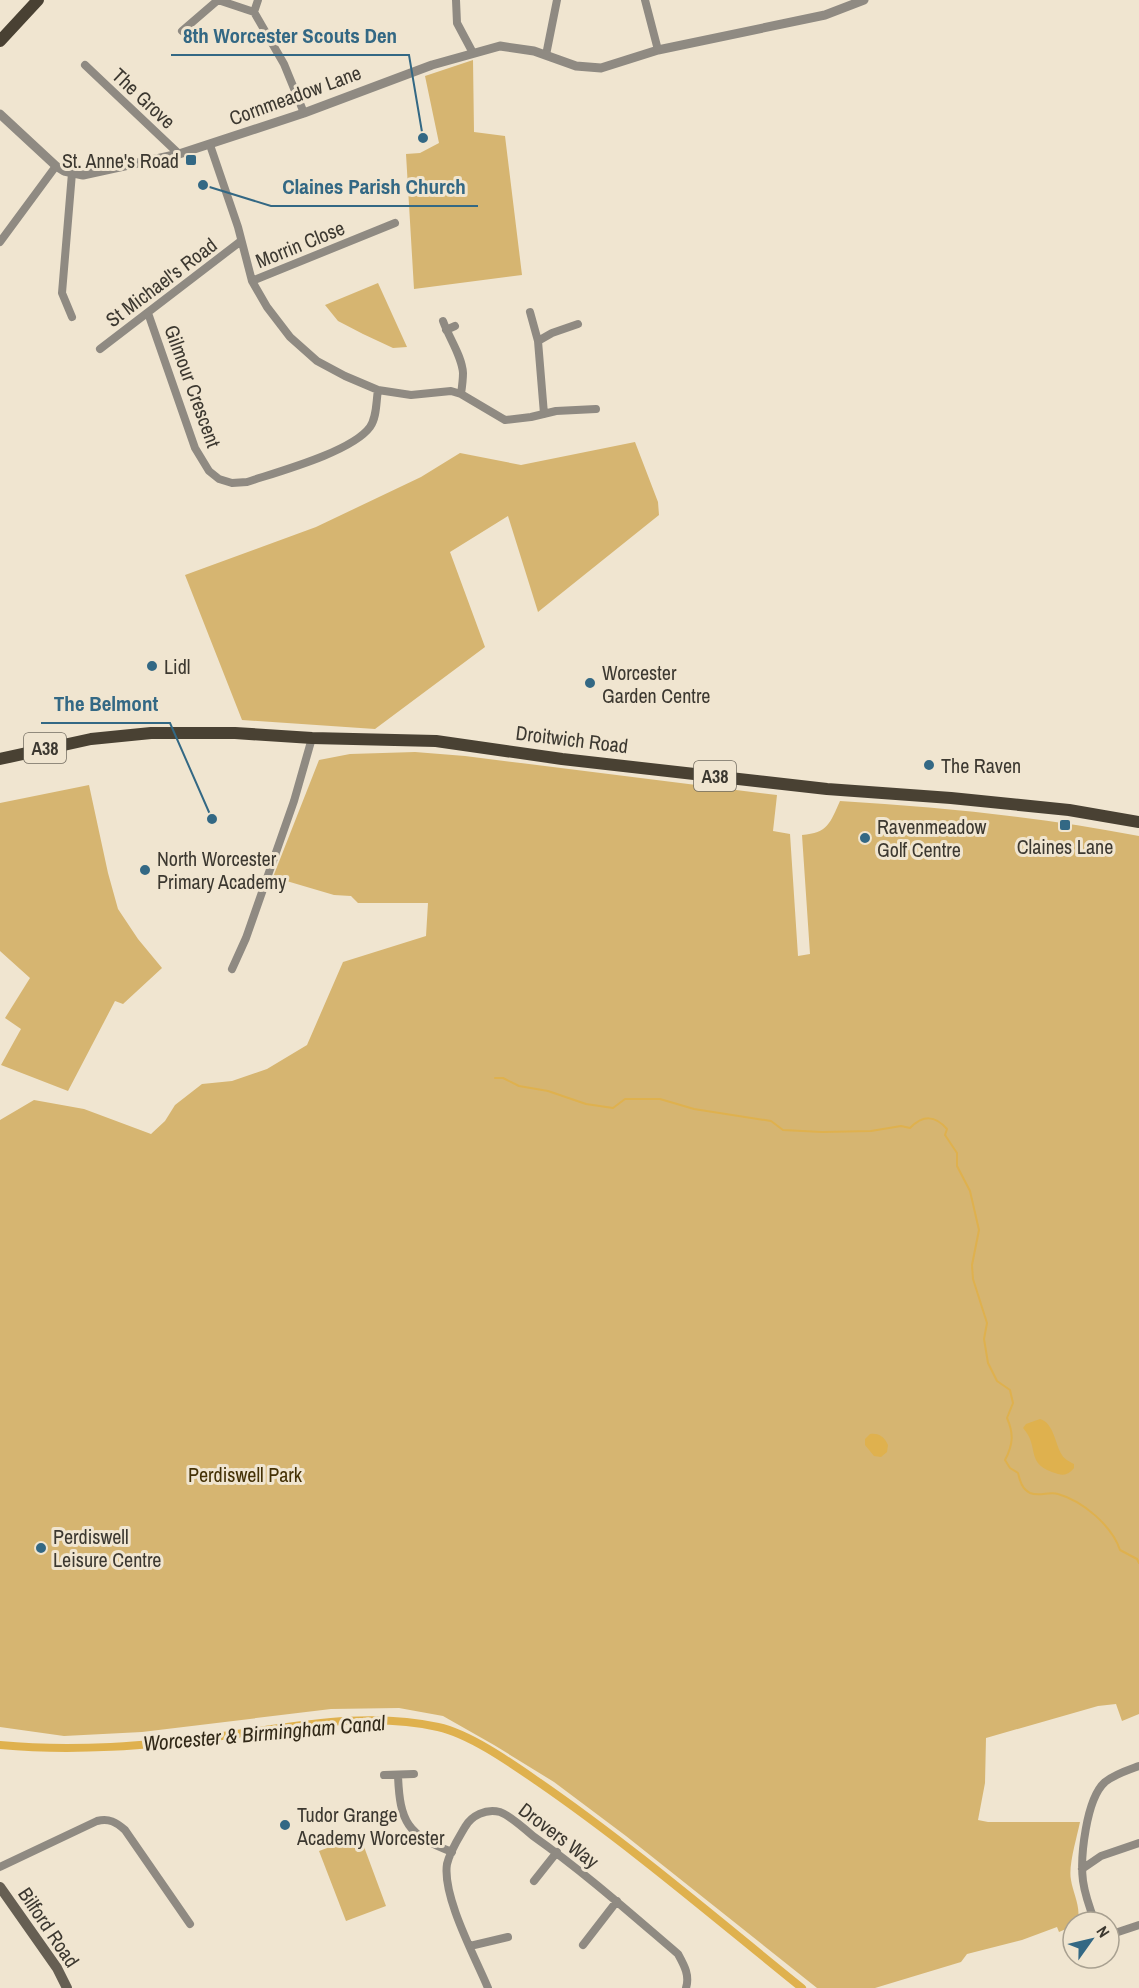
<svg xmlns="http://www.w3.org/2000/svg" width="1139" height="1988" viewBox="0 0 1139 1988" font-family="'Archivo Narrow',sans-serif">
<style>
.green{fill:#d6b571}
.water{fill:#dfb14e}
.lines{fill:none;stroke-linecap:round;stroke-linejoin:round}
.stream{stroke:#dfb14e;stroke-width:2}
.canal{stroke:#dfb14e;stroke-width:8}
.minor{stroke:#8f8a82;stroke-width:8}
.tertiary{stroke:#8f8a82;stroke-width:9}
.secondary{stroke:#665f53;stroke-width:10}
.primary{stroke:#494133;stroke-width:12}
.poi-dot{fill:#336884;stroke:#f0e5d0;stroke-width:2}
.labels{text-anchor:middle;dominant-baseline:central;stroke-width:6;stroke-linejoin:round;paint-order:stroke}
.shield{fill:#f0e5d0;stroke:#726c60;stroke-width:1.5}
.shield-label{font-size:18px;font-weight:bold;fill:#3c3830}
.street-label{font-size:20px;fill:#3c3830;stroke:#f0e5d0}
.poi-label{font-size:20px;fill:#3c3830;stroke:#f0e5d0;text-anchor:start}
.park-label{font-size:20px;fill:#443105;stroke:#f0e5d0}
.water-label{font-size:21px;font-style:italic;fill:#312817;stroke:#f0e5d0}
.leader{fill:none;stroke:#336884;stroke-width:2}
.callout-dot{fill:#336884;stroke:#f0e5d0;stroke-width:2}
.callout-label{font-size:21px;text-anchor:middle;font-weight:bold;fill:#336884;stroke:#f0e5d0;stroke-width:6;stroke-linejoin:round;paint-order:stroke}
</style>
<rect width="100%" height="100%" fill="#f0e5d0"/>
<path class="green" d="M 473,60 L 474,132 L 505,136 L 522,275 L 414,289 L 406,154 L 420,153 L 439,143 L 425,76 Z
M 378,283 L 407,347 L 393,348 L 363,334 L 338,321 L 325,305 Z
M 635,442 L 658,502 L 659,515 L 538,612 L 508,516 L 450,552 L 485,647 L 375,729 L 242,720 L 185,575 L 316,527 L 421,477 L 460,453 L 521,465 Z
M 415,752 L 465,756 L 777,795 L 773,831 L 790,834 L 798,956 L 810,954 L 802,835 C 828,833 830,823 840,801 C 940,807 1040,817 1139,836 L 1139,1714 L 1122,1721 L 1116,1704 L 1098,1706 L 986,1738 L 985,1783 L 978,1820 L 988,1822 L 1080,1822 C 1077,1837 1068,1866 1071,1880 C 1073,1893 1082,1909 1077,1922 L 1073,1922 L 1073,1926 L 1059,1932 L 1057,1927 L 1022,1940 L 967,1954 L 961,1962 L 875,1988 L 817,1988 L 626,1836 L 554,1782 L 494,1745 L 443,1716 L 399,1708 L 331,1709 L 142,1732 L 64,1736 L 0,1727 L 0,1120 L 34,1100 L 84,1109 L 151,1134 L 165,1121 L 175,1105 L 202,1084 L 232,1081 L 267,1069 L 307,1045 L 343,962 L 426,936 L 428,903 L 358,903 L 351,896 L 334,895 L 273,877 L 319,760 L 350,754 Z
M 89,785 L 108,873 L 118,909 L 138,939 L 162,968 L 123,1004 L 115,1001 L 68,1091 L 1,1065 L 21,1029 L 5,1018 L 30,978 L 0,951 L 0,803 Z
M 360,1836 L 386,1906 L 346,1921 L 319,1851 Z"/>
<path class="water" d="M 1040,1419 C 1054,1423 1055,1444 1062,1455 C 1064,1459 1070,1462 1074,1464 L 1074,1468 C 1069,1474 1065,1476 1058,1474 C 1023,1464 1041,1448 1023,1428 L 1026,1424 Z
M 870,1434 C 880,1433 884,1437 888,1445 L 887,1452 L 881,1457 L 874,1456 L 865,1445 L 865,1439 Z"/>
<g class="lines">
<path class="stream" d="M 495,1078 L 503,1078 L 519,1086 L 548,1091 L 586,1104 L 613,1108 L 625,1099 L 660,1099 L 694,1109 L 771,1121 L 783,1130 L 822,1132 L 871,1131 L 901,1126 L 910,1128 C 923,1115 935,1115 947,1129 L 945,1135 L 957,1153 L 957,1166 L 970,1191 L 979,1230 L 972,1265 L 973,1279 L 987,1323 L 984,1339 L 988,1363 L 997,1381 L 1010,1390 L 1013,1403 L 1007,1418 C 1014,1434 1013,1445 1005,1460 L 1010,1468 L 1018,1473 C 1020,1481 1022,1489 1030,1493 C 1040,1497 1049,1491 1058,1494 C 1083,1501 1112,1526 1120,1550 L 1137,1559 L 1139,1563"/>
<path class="canal" d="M 0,1745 C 74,1752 148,1746 222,1736 C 292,1727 368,1711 438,1727 C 470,1734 511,1763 537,1781 C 630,1845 715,1918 802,1988"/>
<path class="minor" d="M 218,0 L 254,12
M 258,0 L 254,12 L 284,64 L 304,113
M 456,0 L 457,23 L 473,53
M 645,0 L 658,50
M 182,31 L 218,0
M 546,55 L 557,0
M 85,65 L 179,154
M 210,145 L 238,227 L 252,281 L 267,307 L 290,337 L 317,361 L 345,376 L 378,390 L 411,395 L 451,391 L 461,394 L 505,420 L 531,417 L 556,411 L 596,409
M 72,173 L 62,293 L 72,317
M 0,242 L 56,166
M 252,281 L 395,223
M 530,312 L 538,341
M 148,313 L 195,448 L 209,471 L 219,479 L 232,483 L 247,482 C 277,472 352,452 370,427 C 377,417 376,402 378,390
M 443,321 C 449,338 462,356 463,373 C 463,380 462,387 461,394
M 446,330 L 455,326
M 100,349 L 241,241
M 544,414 L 538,341 L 552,333 L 578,324
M 232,969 L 246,938 L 294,801 L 312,738
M 384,1775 L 414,1774
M 398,1776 C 400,1822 407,1835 452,1852
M 0,1867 L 97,1821 C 109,1818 116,1822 125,1830 L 190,1924
M 1082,1869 L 1101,1856 L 1139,1843
M 534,1881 L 557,1852
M 1095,1922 C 1090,1909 1085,1895 1083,1881 C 1080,1858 1086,1799 1105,1782 C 1115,1774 1128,1770 1139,1766
M 1109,1935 L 1139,1925
M 583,1945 L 617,1901
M 470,1946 L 508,1937
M 488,1988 C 475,1957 442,1896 447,1864 C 450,1851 458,1839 465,1827 C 471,1816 486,1808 500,1812 C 509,1815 525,1829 533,1836 C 584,1872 630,1913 678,1954 C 684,1965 690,1975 686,1988"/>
<path class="tertiary" d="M 0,114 L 56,166 L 64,171 L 83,175 L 179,154 L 304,113 L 432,65 L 500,46 L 534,51 L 576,66 L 601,68 L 658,50 L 825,15 L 864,0"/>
<path class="secondary" d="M 0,1887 L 57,1968 L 67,1988"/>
<path class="primary" d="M 0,41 L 38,0
M 0,759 L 91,739 L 151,733 L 235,733 L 312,738 L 436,741 L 562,759 L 827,789 L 951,798 L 1069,810 L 1139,822"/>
</g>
<g class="poi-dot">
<rect x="185" y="154" width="12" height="12" rx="3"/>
<circle cx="152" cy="666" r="6"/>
<circle cx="590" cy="683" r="6"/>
<circle cx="929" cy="765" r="6"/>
<rect x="1059" y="819" width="12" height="12" rx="3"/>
<circle cx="865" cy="838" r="6"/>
<circle cx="145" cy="870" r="6"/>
<circle cx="41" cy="1548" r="6"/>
<circle cx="285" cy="1825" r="6"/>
</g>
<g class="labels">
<g class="shield">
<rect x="24" y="733" width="42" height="30" rx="4.5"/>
<rect x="694" y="761" width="42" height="30" rx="4.5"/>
</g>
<g class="shield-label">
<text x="45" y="748">A38</text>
<text x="715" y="776">A38</text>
</g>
<g class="street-label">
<text transform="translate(295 95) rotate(-20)">Cornmeadow Lane</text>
<text transform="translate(144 98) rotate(43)">The Grove</text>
<text transform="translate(300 244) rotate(-22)">Morrin Close</text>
<text transform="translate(161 282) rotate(-37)">St Michael's Road</text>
<text transform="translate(193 386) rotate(70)">Gilmour Crescent</text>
<text transform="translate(572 739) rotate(7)">Droitwich Road</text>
<text transform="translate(559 1835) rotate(37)">Drovers Way</text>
<text transform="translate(49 1927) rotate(56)">Bilford Road</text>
</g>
<g class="poi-label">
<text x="179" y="160" text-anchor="end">St. Anne's Road</text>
<text x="164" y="666">Lidl</text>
<text x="602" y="672">Worcester<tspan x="602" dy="23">Garden Centre</tspan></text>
<text x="941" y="765">The Raven</text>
<text x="877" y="826">Ravenmeadow<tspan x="877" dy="23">Golf Centre</tspan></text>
<text x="1065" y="846" text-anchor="middle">Claines Lane</text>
<text x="157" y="858">North Worcester<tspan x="157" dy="23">Primary Academy</tspan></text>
<text x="53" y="1536">Perdiswell<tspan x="53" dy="23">Leisure Centre</tspan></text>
<text x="297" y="1814">Tudor Grange<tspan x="297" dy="23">Academy Worcester</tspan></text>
</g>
<g class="park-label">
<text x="245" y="1474">Perdiswell Park</text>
</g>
<g class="water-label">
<text transform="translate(264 1733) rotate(-5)">Worcester &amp; Birmingham Canal</text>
</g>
</g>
<path class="leader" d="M423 138L409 55H171M203 185L271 206H478M212 819L170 723H41"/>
<g class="callout-dot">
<circle cx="423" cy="138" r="6"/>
<circle cx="203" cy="185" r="6"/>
<circle cx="212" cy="819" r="6"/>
</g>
<g class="callout-label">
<text x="290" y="43">8th Worcester Scouts Den</text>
<text x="374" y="194">Claines Parish Church</text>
<text x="106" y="711">The Belmont</text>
</g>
<g transform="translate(1091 1940) rotate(56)"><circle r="28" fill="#f0e5d0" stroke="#a8a090" stroke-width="1.5"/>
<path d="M0-4.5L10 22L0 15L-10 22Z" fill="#336884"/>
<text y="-9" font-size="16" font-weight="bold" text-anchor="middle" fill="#3c3830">N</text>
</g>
</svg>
